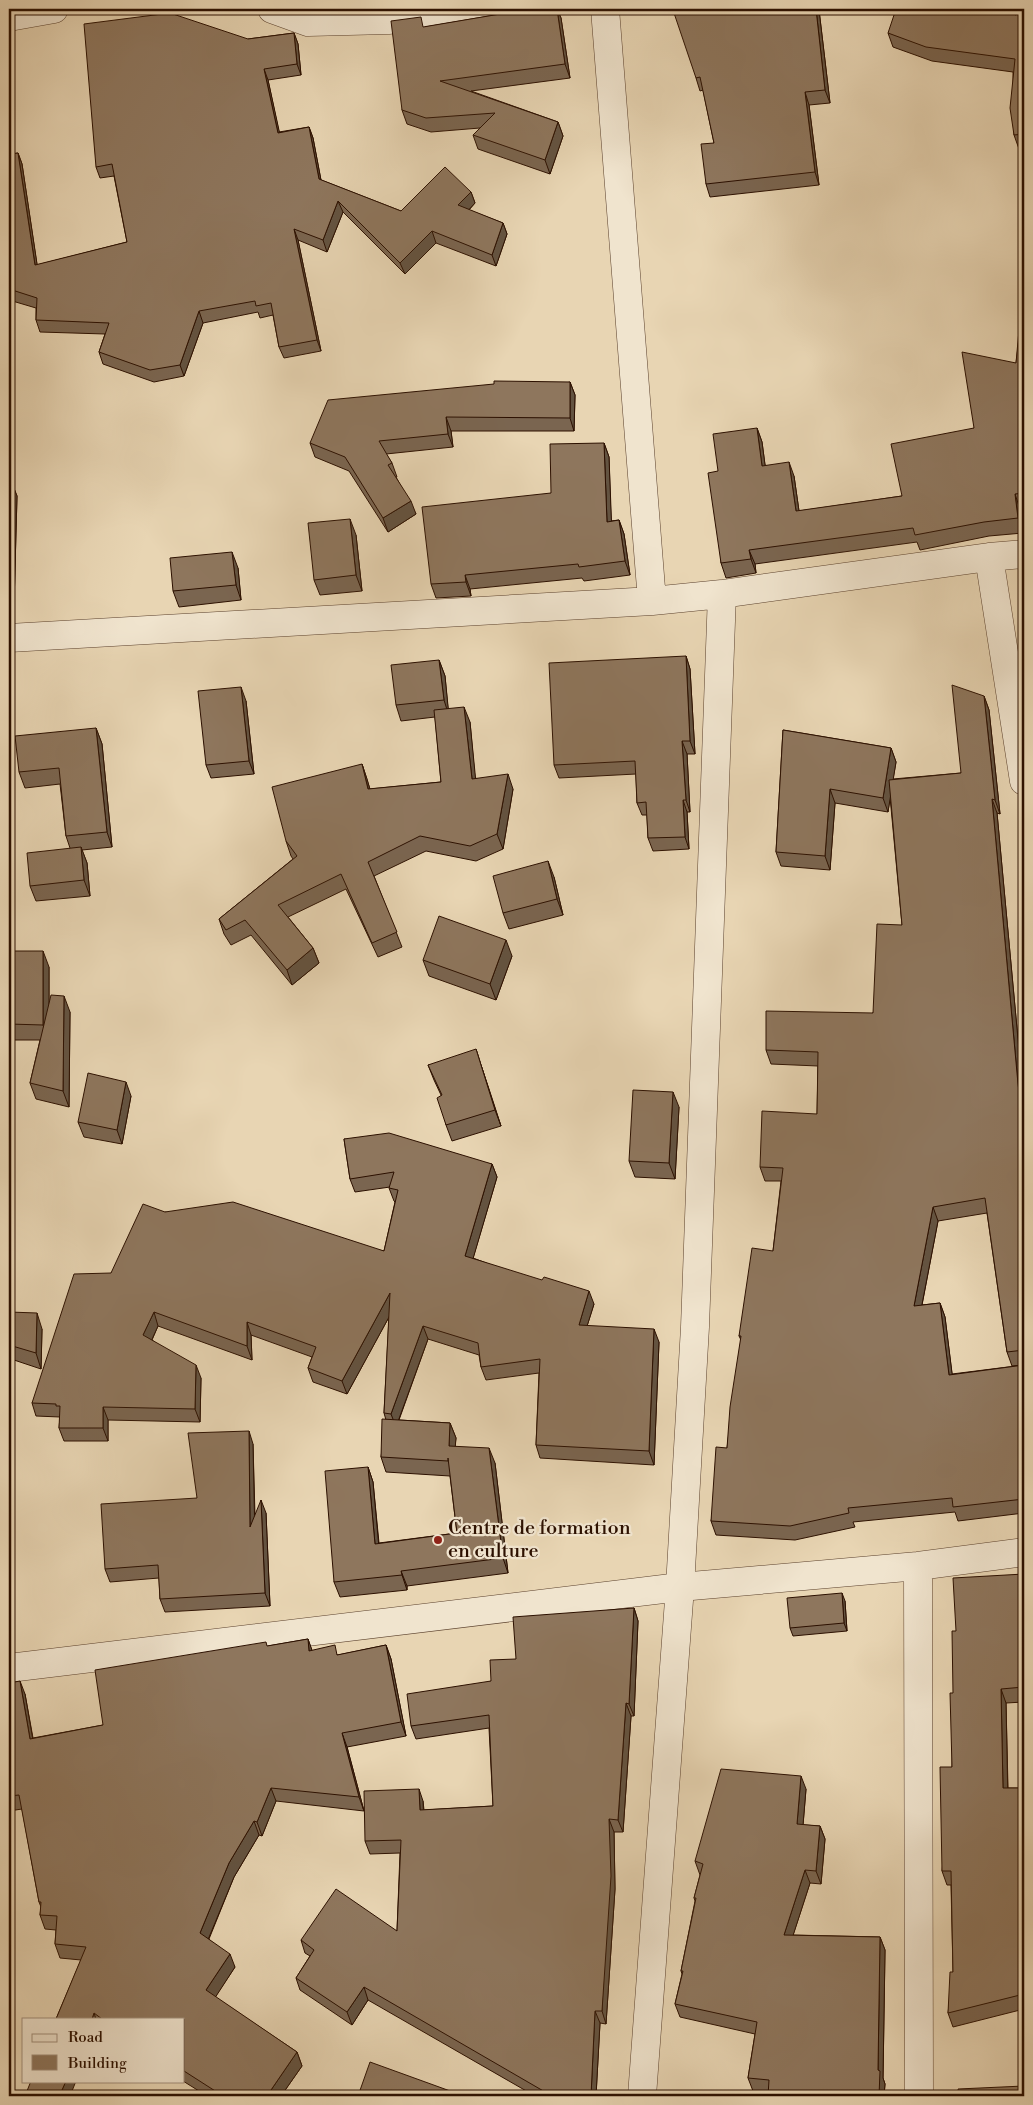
<svg xmlns="http://www.w3.org/2000/svg" width="1033" height="2105" viewBox="0 0 1033 2105" font-family="'Libre Bodoni',serif">
<style>
.lines{fill:none;stroke-linecap:round;stroke-linejoin:round}
.minor-casing{stroke:#5b412d;stroke-width:29}
.minor{stroke:#f0e4ce;stroke-width:28}
.wall{fill:#7a6550;stroke:#2c1000}
.shaded-wall{fill:#635341;stroke:#2c1000}
.building{fill:#8e765d;stroke:#2c1000}
.poi-dot{fill:#8f2418;stroke:#f0e4ce;stroke-width:2}
.labels{text-anchor:middle;dominant-baseline:central;stroke-width:4.5;stroke-linejoin:round;paint-order:stroke}
.poi-label{font-size:20px;fill:#2c1000;stroke:#f0e4ce;text-anchor:start}
</style>
<rect width="100%" height="100%" fill="#e8d5b3"/>
<filter id="stains"><feTurbulence type="fractalNoise" baseFrequency=".004" numOctaves="4"/><feColorMatrix values="0 0 0 0 .2 0 0 0 0 .09 0 0 0 0 .02 0 0 0 .5 -.17"/></filter>
<radialGradient id="worn" r=".72"><stop offset=".6" stop-color="#630" stop-opacity="0"/><stop offset="1" stop-color="#630" stop-opacity=".3"/></radialGradient>
<g class="lines">
<defs>
<path id="minor" d="M 272,9 L 308,22 L 388,20 L 480,9
M 605,9 L 652,601
M 9,17 L 54,9
M 989,557 L 1024,781
M 9,638 L 652,601 L 722,594 L 989,557 L 1024,554
M 918,1566 L 919,2096
M 9,1668 L 680,1587 L 918,1566 L 1024,1552
M 642,2096 L 680,1587 L 695,1327 L 722,594"/>
</defs>
<use href="#minor" class="minor-casing"/>
<use href="#minor" class="minor"/>
</g>
<path class="wall" d="M 530,9 L 557,9 L 561,18 L 570,78 L 471,91 L 558,122 L 563,136 L 550,174 L 478,149 L 473,135 L 480,128 L 431,132 L 407,124 L 402,110 L 425,27 Z
M 1024,9 L 1024,149 L 1019,149 L 1014,135 L 1013,72 L 932,61 L 893,47 L 888,33 L 1016,15 Z
M 819,10 L 830,103 L 809,105 L 819,185 L 710,197 L 706,184 L 714,143 L 703,90 L 700,91 L 696,78 Z
M 294,33 L 298,44 L 301,75 L 268,80 L 279,132 L 309,127 L 313,138 L 321,180 L 401,211 L 471,192 L 475,203 L 469,210 L 503,223 L 507,234 L 496,266 L 436,243 L 405,274 L 343,212 L 327,252 L 298,240 L 321,351 L 284,358 L 279,347 L 273,315 L 260,318 L 258,312 L 203,323 L 184,376 L 154,382 L 103,364 L 99,352 L 105,334 L 40,332 L 36,320 L 36,308 L 9,300 L 9,153 L 11,154 L 18,153 L 22,164 L 37,265 L 127,242 L 114,176 L 100,178 L 96,167 L 248,39 Z
M 1024,152 L 1024,204 L 1019,190 Z
M 1024,298 L 1024,508 L 1020,509 L 1023,533 L 989,536 L 920,550 L 917,542 L 755,564 L 756,573 L 726,578 L 721,563 L 718,471 L 757,428 L 762,442 L 765,465 L 794,476 L 799,511 L 902,496 L 974,428 L 1016,363 Z
M 570,382 L 575,395 L 574,431 L 451,431 L 453,447 L 386,454 L 392,463 L 397,477 L 396,477 L 416,514 L 388,532 L 349,471 L 315,457 L 310,443 Z
M 604,443 L 609,457 L 611,521 L 619,520 L 624,534 L 630,575 L 584,581 L 582,578 L 470,589 L 471,596 L 436,598 L 431,584 L 551,493 Z
M 9,480 L 11,481 L 17,496 L 14,605 L 9,605 Z
M 356,535 L 362,591 L 320,595 L 314,580 Z
M 238,568 L 241,600 L 179,607 L 173,591 Z
M 686,656 L 690,669 L 695,754 L 687,754 L 690,812 L 687,812 L 689,849 L 653,851 L 648,838 L 647,815 L 642,815 L 637,803 L 636,774 L 559,778 L 554,765 Z
M 439,660 L 445,676 L 448,709 L 470,722 L 475,778 L 513,789 L 503,849 L 476,861 L 426,851 L 374,876 L 402,947 L 378,957 L 346,889 L 288,917 L 313,948 L 319,963 L 292,985 L 251,935 L 231,945 L 224,934 L 219,919 L 293,859 L 291,856 L 286,841 L 362,764 L 370,789 L 441,782 L 435,717 L 401,721 L 396,705 Z
M 984,696 L 989,710 L 1000,814 L 997,813 L 1024,1104 L 1024,1365 L 1012,1366 L 1007,1352 L 987,1213 L 938,1221 L 922,1305 L 940,1303 L 945,1317 L 952,1374 L 1024,1365 L 1024,1513 L 958,1521 L 955,1512 L 853,1522 L 855,1527 L 795,1540 L 716,1535 L 711,1521 L 727,1448 L 741,1340 L 739,1336 L 773,1251 L 781,1181 L 765,1181 L 760,1167 L 817,1114 L 818,1066 L 771,1064 L 766,1050 L 873,1013 L 902,925 L 890,797 L 888,812 L 835,803 L 830,870 L 781,866 L 776,852 L 783,730 L 891,748 L 896,762 L 893,779 L 961,773 Z
M 246,701 L 254,774 L 211,778 L 206,765 Z
M 96,728 L 102,744 L 112,847 L 82,850 L 87,863 L 90,896 L 36,901 L 30,886 L 70,848 L 66,836 L 60,784 L 25,788 L 19,772 Z
M 554,877 L 563,915 L 509,929 L 503,913 Z
M 9,951 L 49,967 L 49,1005 L 70,1012 L 69,1107 L 36,1099 L 30,1083 L 40,1040 L 13,1040 L 9,1028 Z
M 512,956 L 496,1000 L 429,976 L 423,960 Z
M 428,1065 L 481,1065 L 501,1126 L 452,1141 L 446,1125 L 441,1095 L 434,1080 Z
M 131,1096 L 122,1144 L 84,1137 L 78,1122 Z
M 679,1107 L 675,1179 L 635,1177 L 629,1161 Z
M 344,1139 L 492,1164 L 497,1177 L 473,1258 L 594,1304 L 587,1326 L 659,1342 L 654,1465 L 540,1458 L 536,1445 L 539,1373 L 486,1380 L 481,1367 L 479,1355 L 428,1339 L 399,1420 L 450,1423 L 456,1438 L 455,1446 L 495,1463 L 508,1573 L 407,1586 L 407,1590 L 340,1597 L 334,1582 L 368,1467 L 373,1482 L 379,1543 L 457,1533 L 450,1476 L 386,1472 L 381,1457 L 386,1420 L 384,1413 L 389,1317 L 347,1394 L 313,1382 L 308,1368 L 312,1357 L 251,1335 L 252,1360 L 158,1326 L 152,1340 L 201,1378 L 200,1422 L 108,1420 L 108,1441 L 64,1441 L 59,1428 L 60,1417 L 36,1416 L 32,1403 L 111,1273 L 165,1212 L 384,1251 L 395,1202 L 394,1201 L 389,1188 L 390,1187 L 355,1192 L 350,1179 Z
M 42,1329 L 41,1369 L 11,1359 L 9,1353 L 9,1345 Z
M 253,1444 L 255,1516 L 266,1513 L 270,1606 L 165,1612 L 160,1599 L 159,1578 L 110,1582 L 105,1569 L 197,1498 Z
M 1024,1574 L 1024,1702 L 1006,1703 L 1008,1788 L 1024,1788 L 1024,2009 L 953,2027 L 948,2013 L 953,1972 L 951,1885 L 947,1885 L 942,1871 L 952,1767 L 956,1631 Z
M 845,1601 L 847,1631 L 793,1636 L 790,1628 Z
M 634,1608 L 638,1621 L 634,1716 L 631,1716 L 623,1832 L 614,1832 L 615,1889 L 606,2024 L 600,2023 L 596,2096 L 535,2096 L 368,2000 L 352,2025 L 300,1990 L 296,1978 L 310,1956 L 305,1953 L 301,1940 L 397,1931 L 400,1853 L 370,1854 L 365,1841 L 423,1801 L 424,1810 L 493,1806 L 489,1728 L 416,1739 L 411,1726 L 491,1681 L 516,1659 Z
M 308,1639 L 312,1651 L 338,1655 L 386,1645 L 391,1659 L 406,1736 L 347,1747 L 364,1811 L 276,1801 L 262,1836 L 259,1835 L 234,1877 L 209,1939 L 235,1967 L 215,1997 L 297,2052 L 302,2066 L 281,2096 L 207,2096 L 183,2081 L 184,2019 L 56,2019 L 81,1960 L 60,1958 L 55,1944 L 56,1930 L 45,1929 L 40,1915 L 41,1907 L 39,1902 L 22,1809 L 9,1811 L 9,1683 L 25,1694 L 33,1738 L 103,1725 L 268,1646 Z
M 806,1789 L 803,1825 L 820,1826 L 825,1839 L 821,1884 L 810,1883 L 793,1935 L 880,1937 L 885,1950 L 883,2078 L 885,2084 L 884,2096 L 768,2096 L 769,2093 L 753,2091 L 748,2078 L 755,2034 L 680,2017 L 675,2004 L 682,1974 L 681,1971 L 695,1901 L 694,1898 L 700,1875 L 695,1861 Z"/>
<path class="shaded-wall" d="M 557,9 L 561,18 L 570,78 L 565,64 Z
M 816,9 L 818,9 L 819,10 L 830,103 L 825,90 Z
M 294,33 L 298,44 L 301,75 L 297,64 Z
M 264,69 L 268,80 L 282,144 L 278,133 Z
M 805,92 L 809,105 L 819,185 L 815,172 Z
M 558,122 L 563,136 L 550,174 L 545,160 Z
M 309,127 L 313,138 L 323,191 L 319,179 Z
M 18,153 L 22,164 L 39,277 L 35,265 Z
M 471,192 L 475,203 L 462,217 L 458,205 Z
M 338,201 L 343,212 L 327,252 L 323,240 Z
M 503,223 L 507,234 L 496,266 L 492,255 Z
M 294,229 L 298,240 L 321,351 L 317,340 Z
M 432,231 L 436,243 L 405,274 L 400,263 Z
M 199,311 L 203,323 L 184,376 L 180,365 Z
M 570,382 L 575,395 L 574,431 L 570,418 Z
M 446,417 L 451,431 L 453,447 L 448,434 Z
M 757,428 L 762,442 L 767,480 L 762,466 Z
M 604,443 L 609,457 L 612,535 L 607,522 Z
M 789,462 L 794,476 L 801,525 L 796,511 Z
M 11,481 L 17,496 L 14,605 L 9,590 Z
M 1015,494 L 1020,509 L 1023,533 L 1018,518 Z
M 411,501 L 416,514 L 388,532 L 383,518 Z
M 350,519 L 356,535 L 362,591 L 356,575 Z
M 619,520 L 624,534 L 630,575 L 625,561 Z
M 749,550 L 755,564 L 756,573 L 751,559 Z
M 232,552 L 238,568 L 241,600 L 236,585 Z
M 465,575 L 470,589 L 471,596 L 466,582 Z
M 686,656 L 690,669 L 695,754 L 690,741 Z
M 439,660 L 445,676 L 449,716 L 444,700 Z
M 241,687 L 246,701 L 254,774 L 249,761 Z
M 984,696 L 989,710 L 1000,814 L 995,800 Z
M 464,707 L 470,722 L 477,793 L 472,779 Z
M 96,728 L 102,744 L 112,847 L 107,832 Z
M 682,741 L 687,754 L 690,812 L 686,800 Z
M 891,748 L 896,762 L 888,812 L 883,798 Z
M 362,764 L 367,779 L 374,804 L 368,789 Z
M 508,774 L 513,789 L 503,849 L 497,834 Z
M 830,789 L 835,803 L 830,870 L 825,856 Z
M 992,799 L 997,813 L 1024,1104 L 1024,1114 L 1021,1106 L 1018,1084 Z
M 683,800 L 687,812 L 689,849 L 685,837 Z
M 81,847 L 87,863 L 90,896 L 84,880 Z
M 548,861 L 554,877 L 563,915 L 557,899 Z
M 506,940 L 512,956 L 496,1000 L 490,984 Z
M 313,948 L 319,963 L 292,985 L 287,970 Z
M 43,951 L 49,967 L 49,1040 L 43,1025 Z
M 64,996 L 70,1012 L 69,1107 L 63,1091 Z
M 476,1049 L 481,1065 L 501,1126 L 495,1110 Z
M 126,1082 L 131,1096 L 122,1144 L 117,1130 Z
M 673,1092 L 679,1107 L 675,1179 L 669,1163 Z
M 492,1164 L 497,1177 L 470,1269 L 465,1256 Z
M 933,1207 L 938,1221 L 919,1320 L 914,1306 Z
M 589,1291 L 594,1304 L 583,1339 L 579,1325 Z
M 390,1293 L 395,1306 L 347,1394 L 342,1381 Z
M 940,1303 L 945,1317 L 954,1389 L 949,1375 Z
M 154,1312 L 158,1326 L 148,1348 L 143,1335 Z
M 37,1313 L 42,1329 L 41,1369 L 36,1353 Z
M 247,1322 L 251,1335 L 252,1360 L 247,1346 Z
M 423,1326 L 428,1339 L 396,1427 L 391,1414 Z
M 654,1329 L 659,1342 L 654,1465 L 649,1451 Z
M 196,1365 L 201,1378 L 200,1422 L 195,1409 Z
M 103,1407 L 108,1420 L 108,1441 L 103,1428 Z
M 450,1423 L 456,1438 L 454,1461 L 449,1446 Z
M 249,1431 L 253,1444 L 255,1540 L 250,1527 Z
M 489,1448 L 495,1463 L 508,1573 L 503,1558 Z
M 368,1467 L 373,1482 L 380,1559 L 375,1544 Z
M 261,1500 L 266,1513 L 270,1606 L 265,1593 Z
M 401,1571 L 407,1586 L 407,1590 L 402,1575 Z
M 842,1593 L 845,1601 L 847,1631 L 844,1623 Z
M 634,1608 L 638,1621 L 634,1716 L 629,1704 Z
M 308,1639 L 313,1653 L 309,1651 Z
M 386,1645 L 391,1659 L 406,1736 L 401,1722 Z
M 20,1681 L 25,1694 L 35,1752 L 30,1739 Z
M 1001,1689 L 1006,1703 L 1008,1803 L 1003,1788 Z
M 626,1703 L 631,1716 L 623,1832 L 618,1820 Z
M 342,1733 L 347,1747 L 364,1811 L 359,1797 Z
M 801,1776 L 806,1789 L 802,1837 L 797,1824 Z
M 271,1788 L 276,1801 L 262,1836 L 257,1822 Z
M 419,1789 L 423,1801 L 424,1823 L 420,1810 Z
M 609,1819 L 614,1832 L 615,1889 L 606,2024 L 602,2011 Z
M 254,1821 L 259,1835 L 234,1877 L 205,1947 L 200,1933 L 229,1863 Z
M 820,1826 L 825,1839 L 821,1884 L 816,1871 Z
M 805,1870 L 810,1883 L 789,1948 L 784,1935 Z
M 880,1937 L 885,1950 L 883,2078 L 885,2084 L 884,2096 L 879,2096 L 878,2070 Z
M 230,1954 L 235,1967 L 211,2004 L 206,1990 Z
M 364,1987 L 368,2000 L 352,2025 L 347,2012 Z
M 595,2011 L 600,2023 L 596,2096 L 591,2096 Z
M 94,2013 L 96,2019 L 92,2019 Z
M 297,2052 L 302,2066 L 281,2096 L 271,2090 Z
M 66,2081 L 76,2081 L 70,2096 L 62,2090 Z"/>
<path class="building" d="M 530,9 L 557,9 L 565,64 L 440,81 L 558,122 L 545,160 L 473,135 L 495,113 L 426,118 L 402,110 L 391,21 L 421,17 L 423,27 Z
M 713,9 L 816,9 L 825,90 L 805,92 L 815,172 L 706,184 L 701,144 L 714,143 L 700,77 L 696,78 L 674,13 Z
M 896,9 L 999,9 L 1016,15 L 1016,9 L 1024,9 L 1024,134 L 1014,135 L 1010,108 L 1015,59 L 926,47 L 888,33 Z
M 170,13 L 248,39 L 294,33 L 297,64 L 264,69 L 278,133 L 309,127 L 319,179 L 401,211 L 445,167 L 471,192 L 458,205 L 503,223 L 492,255 L 432,231 L 400,263 L 338,201 L 323,240 L 294,229 L 317,340 L 279,347 L 271,303 L 256,306 L 255,301 L 199,311 L 180,365 L 150,370 L 99,352 L 109,323 L 36,320 L 37,298 L 9,289 L 9,153 L 11,153 L 11,154 L 18,153 L 35,265 L 127,242 L 112,164 L 96,167 L 84,24 Z
M 1024,152 L 1024,190 L 1019,190 Z
M 1022,297 L 1024,298 L 1024,493 L 1015,494 L 1018,518 L 984,522 L 915,535 L 913,528 L 749,550 L 751,559 L 721,563 L 708,473 L 718,471 L 713,434 L 757,428 L 762,466 L 789,462 L 796,511 L 902,496 L 891,444 L 974,428 L 962,352 L 1016,363 Z
M 494,381 L 570,382 L 570,418 L 446,417 L 448,434 L 379,441 L 392,463 L 388,465 L 411,501 L 383,518 L 345,457 L 310,443 L 328,400 L 494,384 Z
M 604,443 L 607,522 L 619,520 L 625,561 L 579,567 L 578,564 L 465,575 L 466,582 L 431,584 L 422,507 L 551,493 L 550,444 Z
M 9,480 L 11,481 L 9,579 Z
M 350,519 L 356,575 L 314,580 L 308,523 Z
M 232,552 L 236,585 L 173,591 L 170,558 Z
M 686,656 L 690,741 L 682,741 L 686,800 L 683,800 L 685,837 L 648,838 L 646,802 L 637,803 L 635,761 L 554,765 L 549,663 Z
M 439,660 L 444,700 L 396,705 L 391,665 Z
M 952,685 L 984,696 L 995,800 L 992,799 L 1018,1084 L 1021,1106 L 1024,1106 L 1024,1350 L 1007,1352 L 985,1198 L 933,1207 L 914,1306 L 940,1303 L 949,1375 L 1024,1365 L 1024,1499 L 953,1507 L 952,1498 L 848,1508 L 849,1513 L 790,1526 L 711,1521 L 716,1447 L 727,1448 L 730,1407 L 741,1336 L 739,1336 L 752,1248 L 773,1251 L 783,1168 L 760,1167 L 762,1111 L 817,1114 L 818,1052 L 766,1050 L 766,1011 L 873,1013 L 877,924 L 902,925 L 889,780 L 961,773 Z
M 241,687 L 249,761 L 206,765 L 198,691 Z
M 464,707 L 472,779 L 508,774 L 497,834 L 470,846 L 420,836 L 368,862 L 397,932 L 372,943 L 341,874 L 278,905 L 313,948 L 287,970 L 245,920 L 226,930 L 219,919 L 297,856 L 286,841 L 272,787 L 362,764 L 368,789 L 441,782 L 434,710 Z
M 96,728 L 107,832 L 66,836 L 59,768 L 19,772 L 15,736 Z
M 783,730 L 891,748 L 883,798 L 830,789 L 825,856 L 776,852 Z
M 81,847 L 84,880 L 30,886 L 27,853 Z
M 548,861 L 557,899 L 503,913 L 493,876 Z
M 439,916 L 506,940 L 490,984 L 423,960 Z
M 9,951 L 43,951 L 43,1025 L 9,1024 Z
M 51,995 L 64,996 L 63,1091 L 30,1083 Z
M 476,1049 L 495,1110 L 446,1125 L 437,1098 L 442,1095 L 428,1065 Z
M 88,1073 L 126,1082 L 117,1130 L 78,1122 Z
M 633,1090 L 673,1092 L 669,1163 L 629,1161 Z
M 389,1133 L 492,1164 L 465,1256 L 542,1280 L 544,1277 L 589,1291 L 579,1325 L 654,1329 L 649,1451 L 536,1445 L 540,1359 L 481,1367 L 478,1343 L 423,1326 L 391,1414 L 384,1413 L 390,1293 L 342,1381 L 308,1368 L 316,1347 L 247,1322 L 247,1346 L 154,1312 L 143,1335 L 196,1365 L 195,1409 L 103,1407 L 103,1428 L 59,1428 L 60,1406 L 56,1406 L 56,1404 L 32,1403 L 74,1274 L 111,1273 L 143,1204 L 165,1212 L 233,1202 L 384,1251 L 398,1190 L 389,1188 L 394,1172 L 350,1179 L 344,1139 Z
M 9,1312 L 37,1313 L 36,1353 L 9,1345 Z
M 382,1419 L 450,1423 L 449,1446 L 489,1448 L 503,1558 L 401,1571 L 402,1575 L 334,1582 L 325,1471 L 368,1467 L 375,1544 L 457,1533 L 448,1458 L 448,1461 L 381,1457 Z
M 249,1431 L 250,1527 L 261,1500 L 265,1593 L 160,1599 L 158,1565 L 105,1569 L 101,1504 L 197,1498 L 188,1433 Z
M 1024,1574 L 1024,1687 L 1001,1689 L 1003,1788 L 1024,1788 L 1024,1994 L 948,2013 L 950,1972 L 953,1972 L 951,1871 L 942,1871 L 940,1767 L 952,1767 L 950,1693 L 953,1693 L 952,1631 L 956,1631 L 953,1578 Z
M 842,1593 L 844,1623 L 790,1628 L 787,1598 Z
M 634,1608 L 629,1704 L 626,1703 L 618,1820 L 609,1819 L 611,1876 L 602,2011 L 595,2011 L 591,2096 L 552,2096 L 364,1987 L 347,2012 L 296,1978 L 314,1950 L 301,1940 L 336,1889 L 397,1931 L 401,1840 L 365,1841 L 364,1791 L 419,1789 L 420,1810 L 493,1806 L 489,1715 L 411,1726 L 407,1694 L 491,1681 L 490,1660 L 516,1659 L 513,1617 Z
M 308,1639 L 309,1651 L 335,1645 L 337,1655 L 386,1645 L 401,1722 L 342,1733 L 359,1797 L 271,1788 L 257,1822 L 254,1821 L 229,1863 L 200,1933 L 230,1954 L 206,1990 L 297,2052 L 271,2090 L 281,2096 L 223,2096 L 184,2071 L 184,2019 L 102,2019 L 94,2013 L 92,2019 L 56,2019 L 86,1947 L 55,1944 L 57,1916 L 40,1915 L 41,1902 L 39,1902 L 19,1795 L 9,1796 L 9,1683 L 20,1681 L 30,1739 L 103,1725 L 95,1670 L 266,1642 L 267,1646 Z
M 721,1769 L 801,1776 L 797,1824 L 820,1826 L 816,1871 L 805,1870 L 784,1935 L 880,1937 L 878,2070 L 880,2071 L 879,2096 L 768,2096 L 769,2080 L 748,2078 L 757,2022 L 675,2004 L 683,1971 L 681,1971 L 696,1898 L 694,1898 L 703,1864 L 695,1861 Z
M 370,2062 L 464,2096 L 358,2096 Z
M 31,2081 L 66,2081 L 62,2090 L 82,2096 L 25,2096 Z
M 1024,2086 L 1024,2096 L 959,2096 L 958,2089 Z"/>
<circle class="poi-dot" cx="438" cy="1540" r="5"/>
<g class="labels">
<g class="poi-label">
<text x="448" y="1528">Centre de formation<tspan x="448" dy="23">en culture</tspan></text>
</g>
</g>
<rect width="1033" height="2105" fill="none" stroke="#e8d5b3" stroke-width="30"/>
<rect x="10" y="10" width="1013" height="2085" fill="none" stroke="#2c1000" stroke-width="2.5"/>
<rect x="15" y="15" width="1003" height="2075" fill="none" stroke="#2c1000"/>
<rect x="22" y="2018" width="162" height="65" fill="#f0e4ce" stroke="#a28f7c"/>
<rect x="32" y="2034" width="25" height="8" fill="#f0e4ce" stroke="#a28f7c"/>
<text x="68" y="2042" font-size="15" fill="#2c1000">Road</text>
<rect x="32" y="2055" width="25" height="15" fill="#8e765d" stroke="#a28f7c"/>
<text x="68" y="2068" font-size="15" fill="#2c1000">Building</text>
<rect width="100%" height="100%" filter="url(#stains)"/>
<rect width="100%" height="100%" fill="url(#worn)"/>
</svg>
